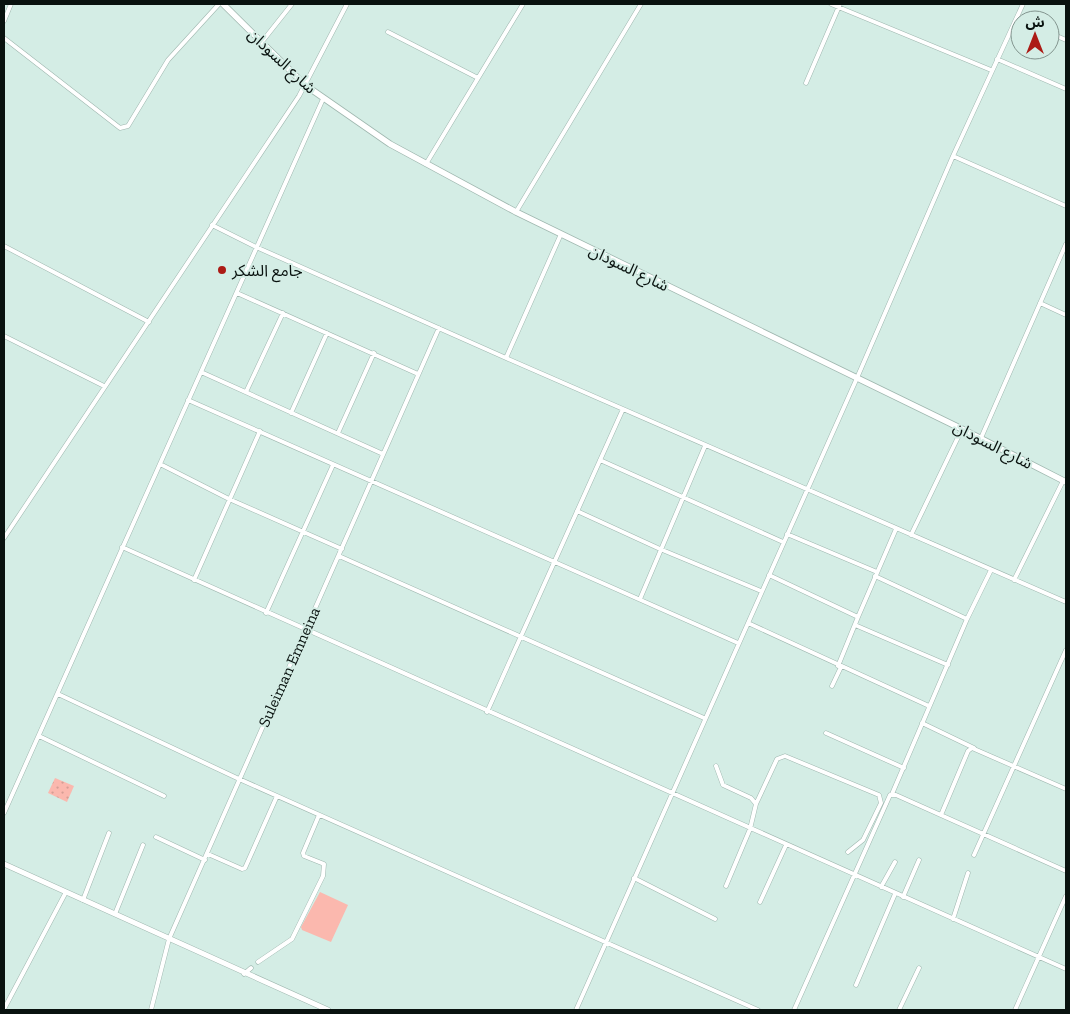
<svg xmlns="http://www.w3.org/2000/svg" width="1070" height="1014" viewBox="0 0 1070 1014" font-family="'Zilla Slab','Noto Sans Arabic',serif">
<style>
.grass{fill:#fbb8ae}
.garden{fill:url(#garden-dots)}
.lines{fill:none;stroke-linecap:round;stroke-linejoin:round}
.minor-casing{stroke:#9fb7af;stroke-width:5}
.tertiary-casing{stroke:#9fb7af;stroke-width:6}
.secondary-casing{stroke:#9fb7af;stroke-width:7}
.minor{stroke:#fff;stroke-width:4}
.tertiary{stroke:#fff;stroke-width:5}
.secondary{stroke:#fff;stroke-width:5.5}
.poi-dot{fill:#ac1b15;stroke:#d4ede5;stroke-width:2}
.labels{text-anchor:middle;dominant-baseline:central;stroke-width:4;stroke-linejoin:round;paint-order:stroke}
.street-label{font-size:16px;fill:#09120f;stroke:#d4ede5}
.poi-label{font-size:16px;fill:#09120f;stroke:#d4ede5;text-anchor:start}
</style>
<defs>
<pattern id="garden-dots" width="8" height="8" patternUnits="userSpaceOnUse" patternTransform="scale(1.25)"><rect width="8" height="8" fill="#fbb8ae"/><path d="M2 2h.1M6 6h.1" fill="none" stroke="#d69d94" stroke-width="1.8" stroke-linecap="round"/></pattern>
</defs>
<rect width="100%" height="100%" fill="#d4ede5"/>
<path class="grass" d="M 320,892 L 348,905 L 331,942 L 302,930 L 301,927 Z"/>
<path class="garden" d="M 55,778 L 74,786 L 67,802 L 48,793 Z"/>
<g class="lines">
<defs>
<path id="minor" d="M 831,4 L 991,70
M 4,21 L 11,4
M 388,32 L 478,78
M 1050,33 L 1066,40
M 4,38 L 120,128 L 128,126 L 168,60 L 219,4
M 261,43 L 292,4
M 997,59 L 1066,89
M 806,83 L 840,4
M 953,156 L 1066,206
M 426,164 L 523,4
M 516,212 L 641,4
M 212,225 L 256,247 L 506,358 L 1066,602
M 4,246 L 149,322
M 237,293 L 418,374
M 1040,303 L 1066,315
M 4,336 L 104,386
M 506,358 L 561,234
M 201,372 L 383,454
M 246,392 L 283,313
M 188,400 L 738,643
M 291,413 L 327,333
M 338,433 L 374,353
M 981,438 L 1066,244
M 600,460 L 783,542
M 160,464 L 229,499 L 342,549
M 577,511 L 660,549 L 761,591
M 787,534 L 877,572
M 911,535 L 962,429
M 4,538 L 299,96 L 347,4
M 122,547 L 1066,969
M 339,556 L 704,718
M 769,575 L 858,617 L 896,529
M 875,576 L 967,619
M 194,580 L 260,431
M 1014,580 L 1063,481
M 640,599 L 705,446
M 266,613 L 333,465
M 748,623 L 929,706
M 855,625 L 948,665
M 838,666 L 858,617
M 832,686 L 841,667
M 58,694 L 239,779 L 758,1010
M 487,712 L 623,409
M 922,723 L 974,748
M 826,733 L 904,768
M 39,736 L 164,796
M 716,766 L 723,785 L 751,798 L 756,804 L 750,829 L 726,886
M 892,794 L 967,619 L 991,570
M 756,804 L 777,759 L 785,756 L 879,795 L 881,803 L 863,840 L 848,852
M 4,813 L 323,99
M 941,815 L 968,751 L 972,748 L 1066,789
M 156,837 L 205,860
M 208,854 L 242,869 L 245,868 L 277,796
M 974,855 L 1066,650
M 634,878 L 715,919
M 881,887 L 895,862
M 903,897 L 919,860
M 83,900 L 109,833
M 760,902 L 786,845
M 115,914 L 143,845
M 953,919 L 968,873
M 258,962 L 292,939 L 323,876 L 324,864 L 304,856 L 303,853 L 319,815
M 244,974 L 251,968
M 856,985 L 895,894
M 4,1009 L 66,892
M 151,1010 L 169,939 L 439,328
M 576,1010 L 857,378 L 953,156 L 1023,4
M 794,1010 L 890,795 L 896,795 L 1066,871
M 899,1010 L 919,968
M 1015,1010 L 1066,896"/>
<path id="tertiary" d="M 4,864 L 328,1010"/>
<path id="secondary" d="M 223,4 L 305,85 L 390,144 L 516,212 L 962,429 L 1066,482"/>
</defs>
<use href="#minor" class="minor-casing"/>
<use href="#tertiary" class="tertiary-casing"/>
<use href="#secondary" class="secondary-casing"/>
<use href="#minor" class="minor"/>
<use href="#tertiary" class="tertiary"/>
<use href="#secondary" class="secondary"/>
</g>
<circle class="poi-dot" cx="222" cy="270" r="5"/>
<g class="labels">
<g class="street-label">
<text transform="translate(282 61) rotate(43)">شارع السودان</text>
<text transform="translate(629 268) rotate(26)">شارع السودان</text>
<text transform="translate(993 445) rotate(27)">شارع السودان</text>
<text transform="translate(289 667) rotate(-66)">Suleiman Emneina</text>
</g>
<g class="poi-label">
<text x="232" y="270">جامع الشكر</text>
</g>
</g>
<rect width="1070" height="1014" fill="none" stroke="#09120f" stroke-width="10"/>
<g transform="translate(1035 35)"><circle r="24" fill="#d4ede5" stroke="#83958f"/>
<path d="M0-4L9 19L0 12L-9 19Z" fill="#ac1b15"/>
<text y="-8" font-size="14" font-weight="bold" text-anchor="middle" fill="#09120f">ش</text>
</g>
</svg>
